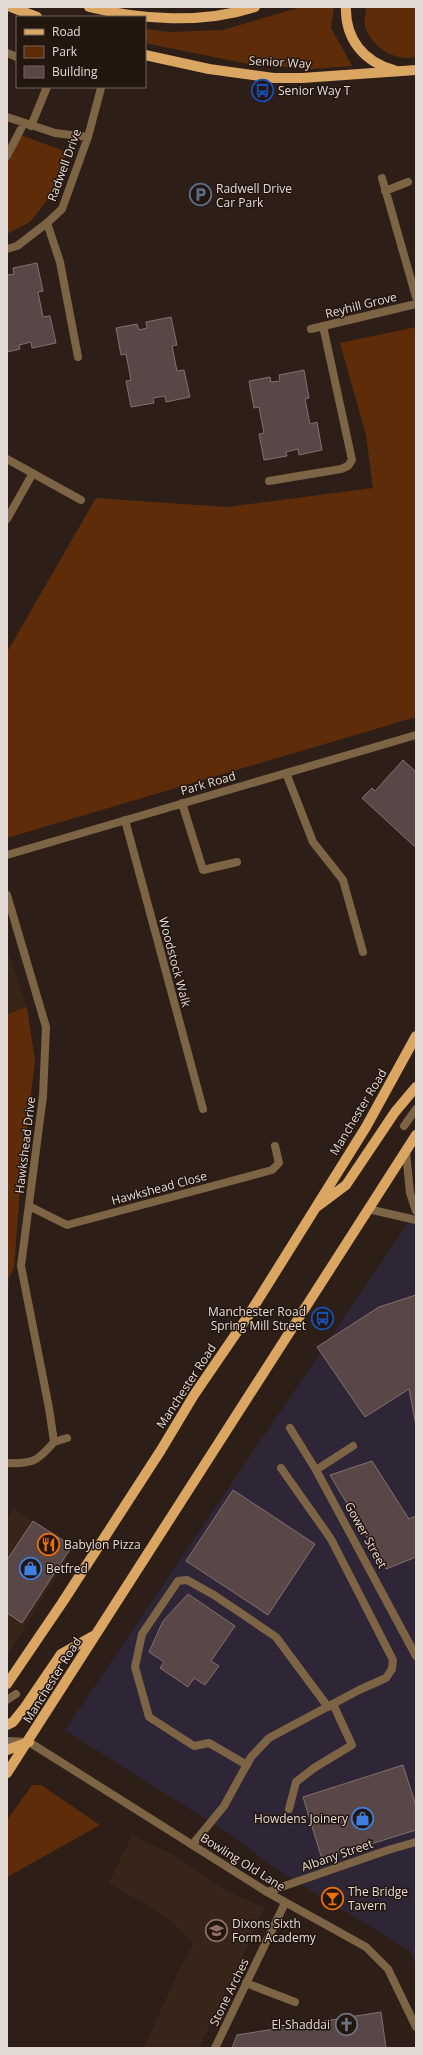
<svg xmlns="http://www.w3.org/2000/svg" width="423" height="2055" viewBox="0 0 423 2055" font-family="'Open Sans',sans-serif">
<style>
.built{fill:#38251a}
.industrial{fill:#2e2636}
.green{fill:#5e2c09}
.building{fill:#594646;stroke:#836f6e}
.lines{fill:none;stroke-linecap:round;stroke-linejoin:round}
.service{stroke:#7d6445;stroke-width:8}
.pedestrian{stroke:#7d6445;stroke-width:8}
.minor{stroke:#7d6445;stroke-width:8}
.primary{stroke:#daa661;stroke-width:10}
.labels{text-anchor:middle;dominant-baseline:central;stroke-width:3;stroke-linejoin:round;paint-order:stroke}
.street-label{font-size:12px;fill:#e3d9d4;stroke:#23160f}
.poi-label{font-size:12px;fill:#e3d9d4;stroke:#23160f;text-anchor:start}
</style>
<rect width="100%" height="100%" fill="#2d1f18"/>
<path class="built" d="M 7,950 L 27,1007 L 7,1013 Z
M 14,1509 L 74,1547 L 7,1656 L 7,1520 Z
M 132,1835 L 176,1856 L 219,1887 L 265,1908 L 199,2048 L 144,2048 L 180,1968 L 194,1943 L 165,1916 L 109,1883 Z"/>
<path class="industrial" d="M 416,1211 L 416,1964 L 410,1951 L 279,1871 L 231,1835 L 65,1730 Z"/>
<path class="green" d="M 301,7 L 334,7 L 331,28 L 352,66 L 314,69 L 248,64 L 145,43 L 145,29 L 170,32 L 223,30 Z
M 366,7 L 416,7 L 416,57 C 395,62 371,47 365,26 C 364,20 366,13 366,7 Z
M 18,134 L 67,152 L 49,198 L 30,222 L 7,234 L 7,156 Z
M 416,327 L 416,717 L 7,838 L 7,652 L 96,498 L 227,507 L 373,488 L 366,435 L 340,343 Z
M 27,1007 L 35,1061 L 21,1176 L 14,1268 L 8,1279 L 9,1285 L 7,1286 L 7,1014 Z
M 32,1785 L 41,1785 L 100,1825 L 7,1877 L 7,1820 Z"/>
<path class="building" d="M 37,263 L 43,291 L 38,292 L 43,317 L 50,316 L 56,343 L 32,348 L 31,342 L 19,345 L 20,349 L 7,352 L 7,275 L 14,274 L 13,268 Z
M 171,317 L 177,345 L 172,346 L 177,371 L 184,370 L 190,397 L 166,402 L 165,396 L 153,398 L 154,403 L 131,407 L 126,381 L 131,380 L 126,354 L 121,355 L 116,328 L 137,324 L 139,330 L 147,328 L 146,322 Z
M 304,370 L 309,398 L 305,399 L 310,424 L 317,422 L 322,450 L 299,455 L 298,449 L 286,452 L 287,456 L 264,460 L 259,434 L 264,433 L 259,407 L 254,408 L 249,381 L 270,377 L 271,382 L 280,381 L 279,375 Z
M 403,760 L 416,772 L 416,844 L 414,846 L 362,798 L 372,788 L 375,791 Z
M 416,1295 L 416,1426 L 409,1389 L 365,1417 L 317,1347 L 379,1307 Z
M 372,1461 L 409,1519 L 416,1516 L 416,1557 L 386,1569 L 330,1475 Z
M 233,1490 L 315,1544 L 268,1615 L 186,1561 Z
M 33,1521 L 72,1546 L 22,1623 L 7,1613 L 7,1560 Z
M 188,1594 L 235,1626 L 211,1661 L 219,1666 L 205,1685 L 194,1678 L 188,1687 L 160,1668 L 164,1662 L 149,1652 L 163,1621 Z
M 403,1765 L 416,1806 L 416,1830 L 322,1859 L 303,1797 Z
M 381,2012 L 386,2048 L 232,2048 L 237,2035 Z"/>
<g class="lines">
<path class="service" d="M 7,53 L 17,57
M 31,126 L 47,87
M 47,223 L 60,262 L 78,357
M 269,481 L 341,469 L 348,466 L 352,460 L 323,326
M 404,1126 L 416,1109
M 7,1700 L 16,1694
M 247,1765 L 209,1743 L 194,1746 L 149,1717 L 135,1667 L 142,1634 L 178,1581 L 187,1580 L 214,1595 L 276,1637 L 328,1707
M 289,1809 L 296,1782 L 314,1768 L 352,1745 L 333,1704
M 192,1845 L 224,1806 L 251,1757 L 269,1738 L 359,1690 L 386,1678 L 392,1669 L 393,1660 L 331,1539 L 281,1468
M 246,1983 L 295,2002"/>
<path class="pedestrian" d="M 125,820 L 203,1109"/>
<path class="minor" d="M 7,117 L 55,133 L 88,137
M 7,156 L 24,123
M 382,178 L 416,297
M 385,191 L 408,182
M 7,249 L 17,246 L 47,223 L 62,209 L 88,137 L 101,88
M 311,329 L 416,304
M 7,459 L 81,500
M 7,519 L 33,473
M 286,773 L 313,842 L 343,880 L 363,952
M 182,803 L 203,870 L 237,862
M 7,855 L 416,735
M 7,895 L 46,1027 L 43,1096 L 21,1266 L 49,1408 L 54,1442 C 37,1462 32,1464 7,1463
M 406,1152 L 410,1193 L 416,1211
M 29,1206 L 67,1225 L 272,1170 L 279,1163 L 275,1146
M 368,1209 L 416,1220
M 290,1428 L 316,1470 L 416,1656
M 54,1442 L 67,1438
M 316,1470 L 353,1446
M 7,1741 L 29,1742 L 267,1892 L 366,1947 L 388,1969 L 416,2027
M 267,1892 L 388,1850 L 416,1842
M 215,2048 L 285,1903"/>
<path class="primary" d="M 11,7 L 37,17
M 89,7 C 142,20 202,24 255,7
M 346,7 C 345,39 364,62 394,70
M 145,55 L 209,69 L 274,78 L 302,78 L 416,70
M 318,1206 L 346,1185 L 395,1112 L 416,1087
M 7,1684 L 62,1603 L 161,1450 L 194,1395 L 248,1316 L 366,1127 L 416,1036
M 7,1725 L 13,1722 L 25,1707 L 61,1654 L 93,1636
M 7,1750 L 29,1742
M 7,1773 L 416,1135"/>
</g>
<defs>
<symbol id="bus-ring" viewBox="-11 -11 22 22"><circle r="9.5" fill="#23160f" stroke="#1a4fb4" stroke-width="1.5"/><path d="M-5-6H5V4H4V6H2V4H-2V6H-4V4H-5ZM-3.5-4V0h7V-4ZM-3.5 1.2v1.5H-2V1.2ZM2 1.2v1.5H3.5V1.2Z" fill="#1a4fb4"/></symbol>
<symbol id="parking-ring" viewBox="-11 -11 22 22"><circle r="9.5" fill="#23160f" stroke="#5c6f8a" stroke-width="1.5"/><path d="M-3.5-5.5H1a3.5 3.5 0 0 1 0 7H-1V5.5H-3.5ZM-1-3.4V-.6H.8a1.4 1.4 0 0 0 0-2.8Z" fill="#5c6f8a"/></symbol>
<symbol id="restaurant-ring" viewBox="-11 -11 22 22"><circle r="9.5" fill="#23160f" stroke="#e8710a" stroke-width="1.5"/><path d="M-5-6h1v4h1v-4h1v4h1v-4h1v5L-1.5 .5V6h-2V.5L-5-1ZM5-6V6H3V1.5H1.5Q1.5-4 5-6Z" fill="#e8710a"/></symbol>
<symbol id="shop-ring" viewBox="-11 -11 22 22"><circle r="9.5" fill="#23160f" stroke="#3f7fe0" stroke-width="1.5"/><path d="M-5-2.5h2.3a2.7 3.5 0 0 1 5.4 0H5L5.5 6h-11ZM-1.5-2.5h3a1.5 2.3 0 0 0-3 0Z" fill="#3f7fe0"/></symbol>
<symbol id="bar-ring" viewBox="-11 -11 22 22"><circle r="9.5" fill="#23160f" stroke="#e8710a" stroke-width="1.5"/><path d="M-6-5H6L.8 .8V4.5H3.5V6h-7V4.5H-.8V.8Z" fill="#e8710a"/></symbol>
<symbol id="university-ring" viewBox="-11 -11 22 22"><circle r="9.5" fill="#23160f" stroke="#8d6e63" stroke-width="1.5"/><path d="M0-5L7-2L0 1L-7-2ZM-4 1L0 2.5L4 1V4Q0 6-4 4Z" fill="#8d6e63"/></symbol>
<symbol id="church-ring" viewBox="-11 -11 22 22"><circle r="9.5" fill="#23160f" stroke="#6b7280" stroke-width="1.5"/><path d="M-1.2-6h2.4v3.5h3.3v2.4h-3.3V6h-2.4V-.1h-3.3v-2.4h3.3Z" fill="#6b7280"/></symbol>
</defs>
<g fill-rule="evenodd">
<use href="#bus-ring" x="250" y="78" width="25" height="25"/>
<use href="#parking-ring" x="188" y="182" width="25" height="25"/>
<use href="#bus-ring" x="310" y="1306" width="25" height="25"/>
<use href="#restaurant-ring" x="36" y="1532" width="25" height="25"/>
<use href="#shop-ring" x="18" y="1556" width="25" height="25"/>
<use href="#shop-ring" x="350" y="1806" width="25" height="25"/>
<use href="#bar-ring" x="320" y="1886" width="25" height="25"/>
<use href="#university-ring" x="204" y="1918" width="25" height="25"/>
<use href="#church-ring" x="334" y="2012" width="25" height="25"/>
</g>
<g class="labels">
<g class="street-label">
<text transform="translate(280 62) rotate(3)">Senior Way</text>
<text transform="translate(64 165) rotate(-70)">Radwell Drive</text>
<text transform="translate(361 305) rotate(-14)">Reyhill Grove</text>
<text transform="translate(208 783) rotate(-16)">Park Road</text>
<text transform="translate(175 962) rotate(75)">Woodstock Walk</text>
<text transform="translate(358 1112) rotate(-59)">Manchester Road</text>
<text transform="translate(25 1145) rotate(-83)">Hawkshead Drive</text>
<text transform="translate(159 1188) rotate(-15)">Hawkshead Close</text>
<text transform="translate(186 1386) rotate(-57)">Manchester Road</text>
<text transform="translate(366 1535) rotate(61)">Gower Street</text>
<text transform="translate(52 1680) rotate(-58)">Manchester Road</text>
<text transform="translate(337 1855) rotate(-19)">Albany Street</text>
<text transform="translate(243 1862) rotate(32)">Bowling Old Lane</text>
<text transform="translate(229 1992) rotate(-64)">Stone Arches</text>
</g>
<g class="poi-label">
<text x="278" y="90">Senior Way T</text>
<text x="216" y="188">Radwell Drive<tspan x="216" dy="14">Car Park</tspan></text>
<text x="306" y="1311" text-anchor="end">Manchester Road<tspan x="306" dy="14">Spring Mill Street</tspan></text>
<text x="64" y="1544">Babylon Pizza</text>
<text x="46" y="1568">Betfred</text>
<text x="348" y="1818" text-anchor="end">Howdens Joinery</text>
<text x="348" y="1891">The Bridge<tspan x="348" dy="14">Tavern</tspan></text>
<text x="232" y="1923">Dixons Sixth<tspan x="232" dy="14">Form Academy</tspan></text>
<text x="330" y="2024" text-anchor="end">El-Shaddai</text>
</g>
</g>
<rect width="423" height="2055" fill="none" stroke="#e3d9d4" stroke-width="16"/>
<rect x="16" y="16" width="130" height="72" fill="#23160f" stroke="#70645e"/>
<rect x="24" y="29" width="20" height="6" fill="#daa661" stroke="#70645e"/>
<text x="52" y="36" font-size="12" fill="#e3d9d4">Road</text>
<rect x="24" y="46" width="20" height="12" fill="#5e2c09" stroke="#70645e"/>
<text x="52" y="56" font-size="12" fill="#e3d9d4">Park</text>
<rect x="24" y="66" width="20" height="12" fill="#594646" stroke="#70645e"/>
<text x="52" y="76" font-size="12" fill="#e3d9d4">Building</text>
</svg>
